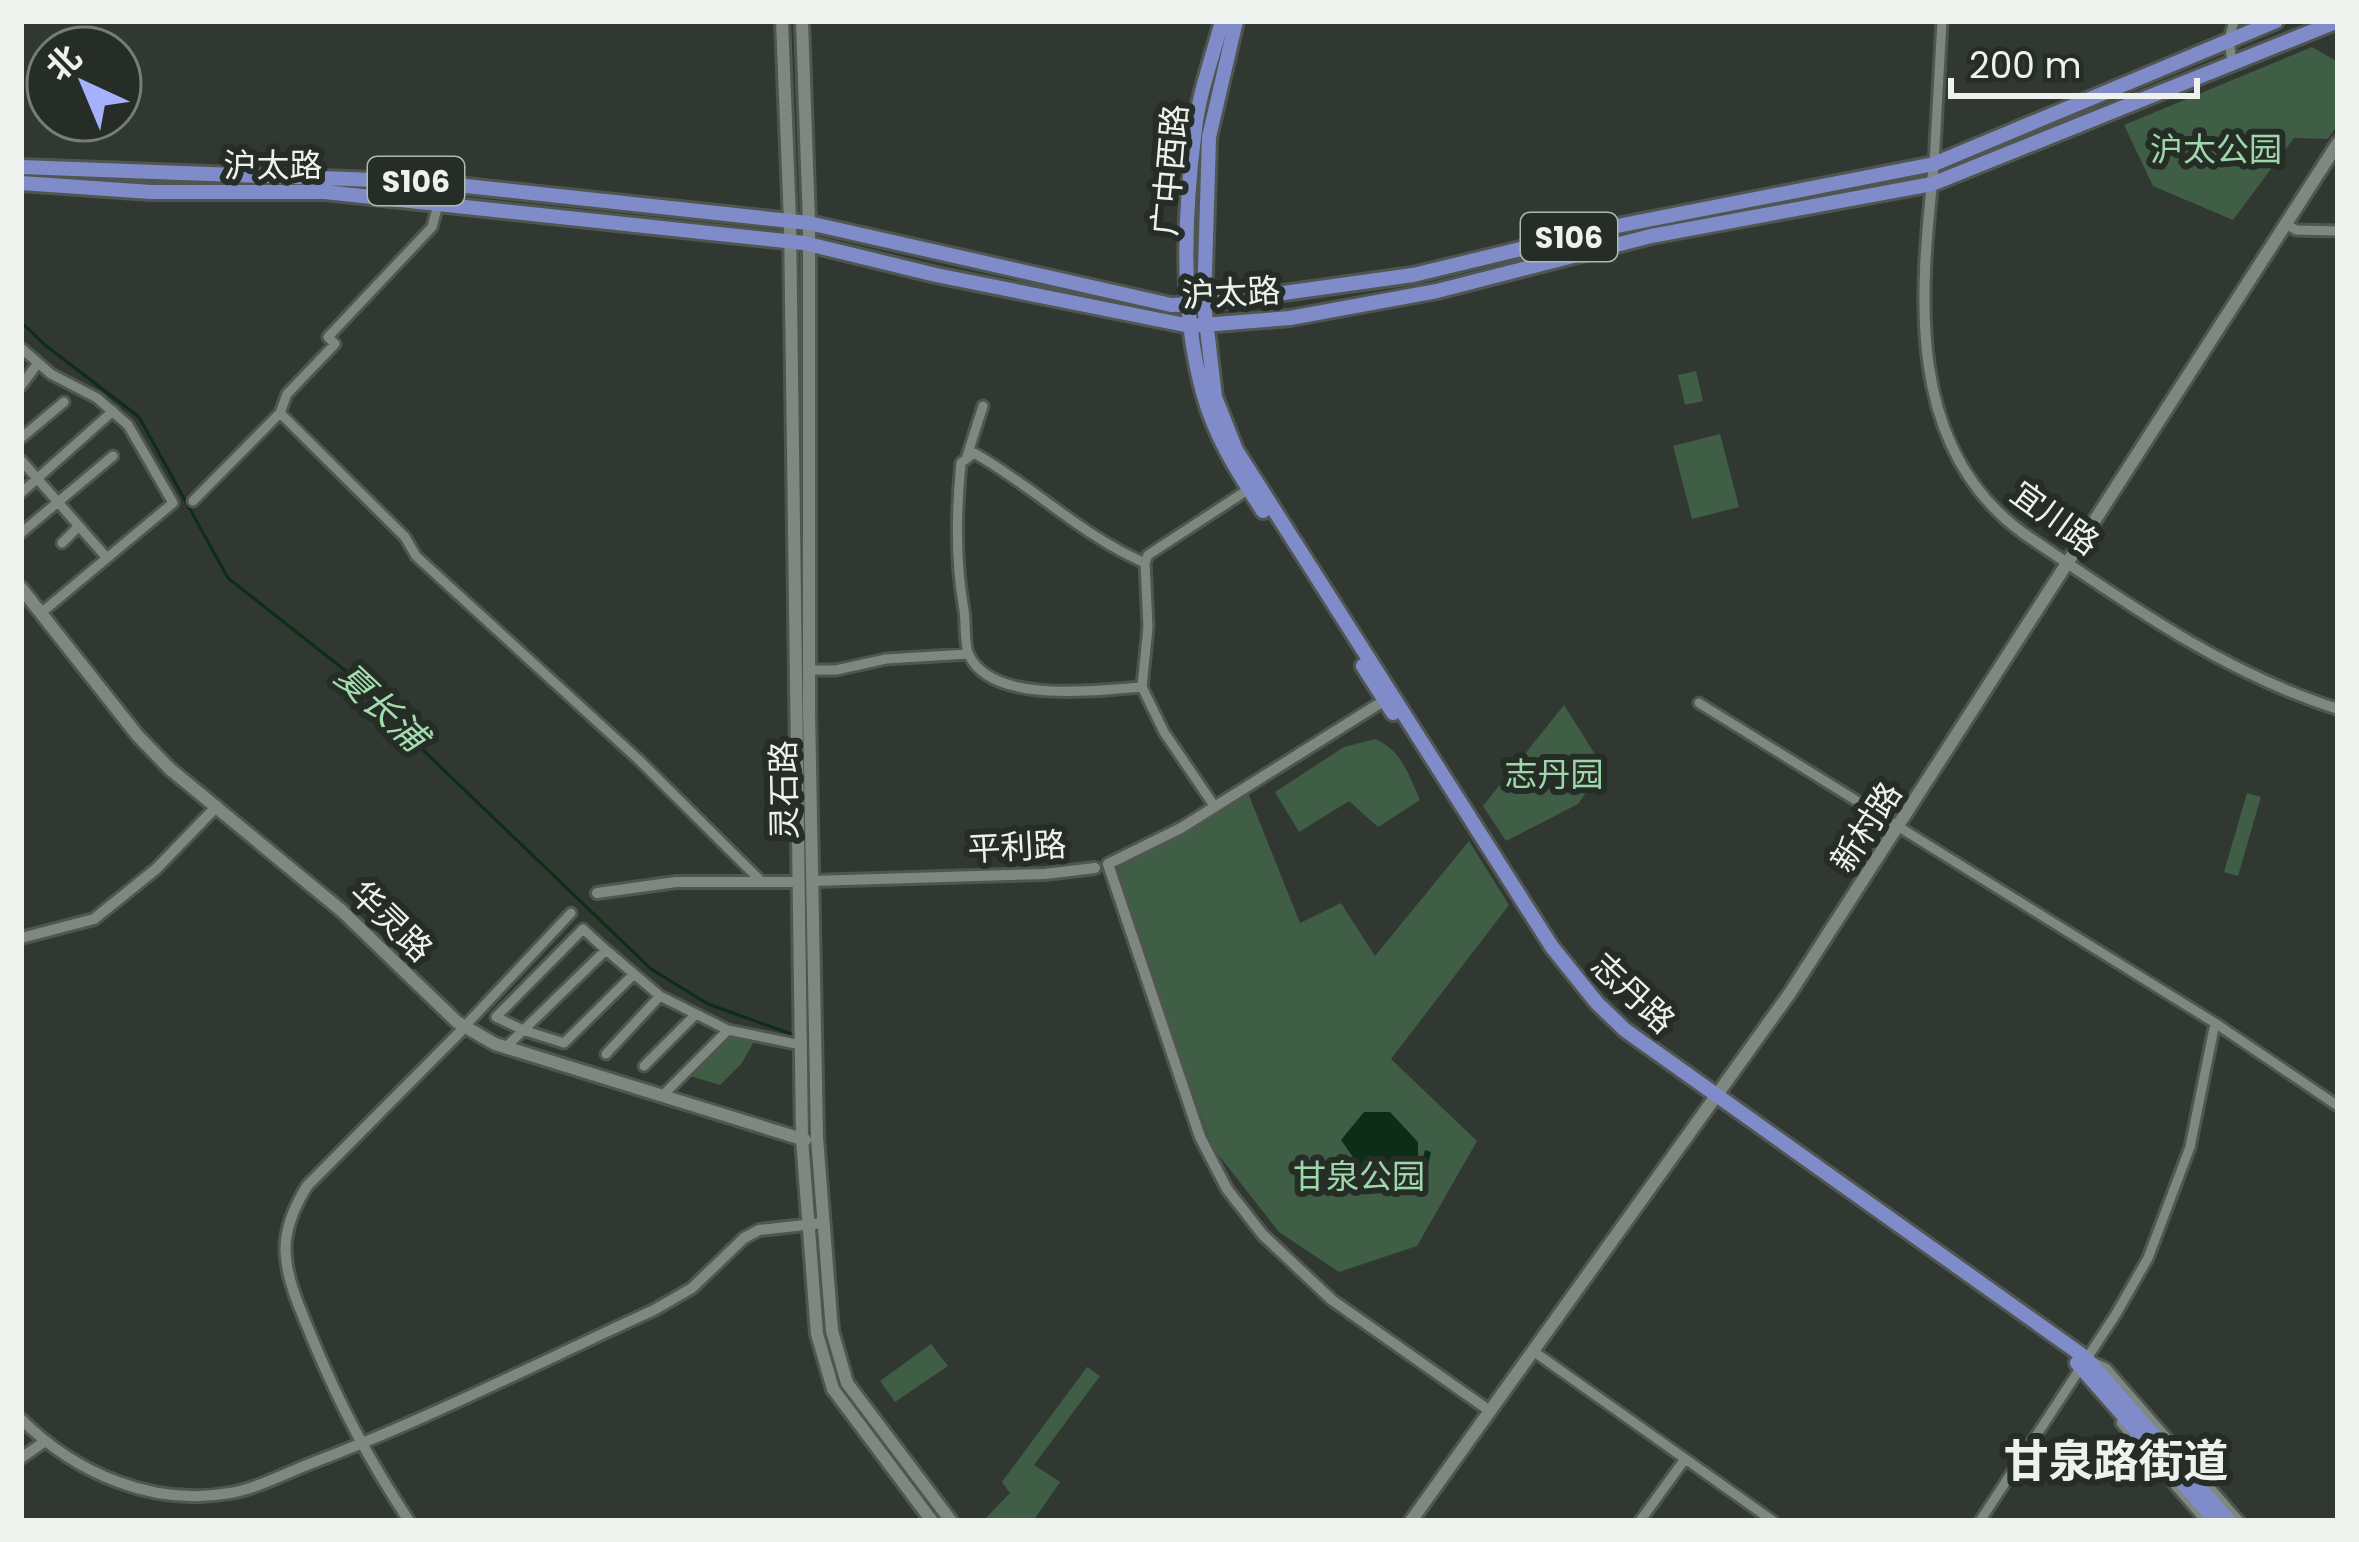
<svg xmlns="http://www.w3.org/2000/svg" width="2359" height="1542" viewBox="0 0 2359 1542" font-family="Poppins,'Noto Sans SC',sans-serif">
<style>
.green{fill:#405e46}
.water{fill:#0d2d16}
.lines{fill:none;stroke-linecap:round;stroke-linejoin:round}
.stream{stroke:#0d2d16;stroke-width:3}
.minor-casing{stroke:#4f5650;stroke-width:15}
.tertiary-casing{stroke:#4f5650;stroke-width:16}
.secondary-casing{stroke:#4f5650;stroke-width:18}
.primary-casing{stroke:#4f5650;stroke-width:20}
.minor{stroke:#7e8880;stroke-width:9}
.tertiary{stroke:#7e8880;stroke-width:10}
.secondary{stroke:#7e8880;stroke-width:12}
.primary{stroke:#808cca;stroke-width:14}
.labels{text-anchor:middle;dominant-baseline:central;stroke-width:12;stroke-linejoin:round;paint-order:stroke}
.shield{fill:#262d27;stroke:#b1b7b2;stroke-width:3}
.shield-label{font-size:30px;font-weight:bold;fill:#edf2ee}
.park-label{font-size:33px;fill:#9ed7aa;stroke:#262d27}
.street-label{font-size:33px;fill:#edf2ee;stroke:#262d27}
.water-label{font-size:36px;font-style:italic;fill:#a3dcae;stroke:#262d27}
.district-label{font-size:45px;font-weight:bold;fill:#edf2ee;stroke:#262d27}
</style>
<rect width="100%" height="100%" fill="#303831"/>
<path class="green" d="M 2312,47 L 2338,62 L 2338,124 L 2328,139 L 2294,138 L 2233,220 L 2153,186 L 2124,125 Z
M 1696,371 L 1703,401 L 1685,405 L 1678,375 Z
M 1720,434 L 1739,507 L 1692,519 L 1673,446 Z
M 1564,705 L 1603,767 L 1578,804 L 1506,841 L 1483,806 Z
M 1375,739 C 1402,750 1409,776 1420,800 L 1378,827 L 1349,801 L 1299,832 L 1275,792 L 1344,747 Z
M 1248,793 L 1300,923 L 1341,903 L 1375,956 L 1469,841 L 1509,905 L 1391,1059 L 1477,1141 L 1417,1246 L 1339,1272 L 1279,1232 L 1213,1148 L 1153,982 L 1118,868 Z
M 2247,793 L 2261,797 L 2238,876 L 2224,872 Z
M 730,1035 L 755,1040 L 741,1064 L 720,1085 L 690,1076 Z
M 931,1344 L 948,1366 L 895,1402 L 880,1381 Z
M 1087,1367 L 1100,1376 L 1034,1465 L 1060,1482 L 1033,1521 L 983,1521 L 1010,1493 L 1002,1482 Z"/>
<path class="water" d="M 1364,1112 L 1390,1112 L 1418,1142 L 1418,1160 L 1402,1173 L 1404,1184 L 1410,1186 L 1417,1181 L 1425,1150 L 1431,1152 L 1427,1170 L 1411,1189 L 1399,1187 L 1400,1176 L 1384,1163 L 1359,1166 L 1341,1140 Z"/>
<g class="lines">
<path class="stream" d="M 21,322 L 45,345 L 139,417 L 228,578 L 356,679 L 425,752 L 651,969 L 708,1004 L 794,1035"/>
<defs>
<path id="minor" d="M 2232,63 L 2229,39 L 2234,21
M 1934,164 L 1942,21
M 439,201 L 432,227 L 328,337 L 335,344 L 287,394 L 280,413 L 405,537 L 416,556 L 638,759 L 762,882
M 2286,224 L 2296,230 L 2338,231
M 21,348 L 51,374 L 97,398 L 128,425 L 173,503 L 41,613
M 21,386 L 38,363
M 21,438 L 64,402
M 974,453 C 1033,486 1082,536 1145,563 L 1148,627 L 1142,687 C 1099,690 992,705 969,655 C 964,645 966,623 964,610 C 955,561 956,513 961,463 Z
M 967,456 L 983,406
M 21,460 L 107,558
M 21,493 L 113,411
M 193,501 L 280,413
M 21,533 L 113,456
M 62,543 L 79,526
M 1145,563 L 1148,555 L 1249,489
M 809,670 L 836,670 L 886,659 L 968,654
M 1142,687 L 1164,732 L 1215,807
M 1699,703 L 2215,1023 L 2338,1106
M 606,950 L 583,929 L 496,1017 L 523,1030 L 564,1043 L 634,974
M 464,1027 L 571,913
M 506,1047 L 606,950 L 660,996 L 728,1030 L 801,1045
M 606,1054 L 660,996
M 644,1066 L 696,1014
M 662,1096 L 728,1030
M 1533,1351 L 1773,1521
M 2093,1362 L 2106,1368 L 2239,1521
M 2121,1423 L 2206,1521
M 1640,1521 L 1685,1459
M 1980,1521 L 2116,1314 L 2148,1258 L 2190,1147 L 2215,1023"/>
<path id="tertiary" d="M 1934,164 C 1920,294 1904,446 2023,533 C 2122,600 2223,673 2338,709
M 1385,700 L 1181,828 L 1108,864 L 1200,1137 L 1227,1189 L 1263,1235 L 1332,1300 L 1490,1411
M 812,881 L 1045,874 L 1095,868
M 597,893 L 676,882 L 798,882
M 21,938 L 94,919 L 156,869 L 217,806
M 21,1419 C 75,1473 153,1507 230,1493 C 259,1488 290,1471 317,1461 C 432,1417 542,1361 654,1310 L 692,1288 L 744,1238 L 759,1230 L 823,1223
M 21,1458 L 44,1442
M 409,1521 C 368,1458 341,1408 312,1338 C 302,1313 288,1284 286,1257 C 283,1232 294,1207 307,1186 L 464,1028"/>
<path id="secondary" d="M 782,21 L 790,221 L 802,1139 L 817,1334 L 833,1389 L 932,1521
M 802,21 L 809,223 L 809,710 L 817,1138 L 832,1331 L 847,1383 L 951,1521
M 21,588 L 138,736 L 170,769 L 342,911 L 457,1022 L 495,1044 L 805,1140
M 1411,1521 L 1790,993 L 2338,143"/>
<path id="primary" d="M 1222,21 C 1213,56 1199,93 1195,129 C 1184,214 1180,313 1204,396 C 1216,439 1240,475 1263,511
M 1236,21 L 1209,137 L 1204,304 L 1215,397 L 1236,450 L 1552,947 L 1597,1003 L 1625,1030 L 2086,1358 L 2229,1521
M 21,167 L 429,182 L 809,223 L 1171,305 L 1204,304 L 1413,275 L 1612,227 L 1934,164 L 2276,21
M 21,183 L 151,192 L 325,192 L 804,243 L 936,275 L 1190,326 L 1290,318 L 1437,291 L 1651,236 L 1932,184 L 2338,21
M 1363,666 L 1393,713
M 2077,1363 L 2216,1521"/>
</defs>
<use href="#minor" class="minor-casing"/>
<use href="#tertiary" class="tertiary-casing"/>
<use href="#secondary" class="secondary-casing"/>
<use href="#primary" class="primary-casing"/>
<use href="#minor" class="minor"/>
<use href="#tertiary" class="tertiary"/>
<use href="#secondary" class="secondary"/>
<use href="#primary" class="primary"/>
</g>
<g class="labels">
<g class="shield">
<rect x="368" y="157" width="96" height="48" rx="9"/>
<rect x="1521" y="213" width="96" height="48" rx="9"/>
</g>
<g class="shield-label">
<text x="416" y="181">S106</text>
<text x="1569" y="237">S106</text>
</g>
<g class="park-label">
<text x="2216" y="149">沪太公园</text>
<text x="1554" y="774">志丹园</text>
<text x="1359" y="1176">甘泉公园</text>
</g>
<g class="street-label">
<text x="273" y="165">沪太路</text>
<text transform="translate(1170 170) rotate(-85)">广中西路</text>
<text transform="translate(1231 293) rotate(-3)">沪太路</text>
<text transform="translate(2055 518) rotate(36)">宜川路</text>
<text transform="translate(784 790) rotate(-91)">灵石路</text>
<text transform="translate(1866 827) rotate(-57)">新村路</text>
<text transform="translate(1017 847) rotate(-3)">平利路</text>
<text transform="translate(391 921) rotate(44)">华灵路</text>
<text transform="translate(1633 993) rotate(43)">志丹路</text>
</g>
<g class="water-label">
<text transform="translate(381 707) rotate(43)">夏长浦</text>
</g>
<g class="district-label">
<text x="2116" y="1461">甘泉路街道</text>
</g>
</g>
<rect width="2359" height="1542" fill="none" stroke="#edf2ee" stroke-width="48"/>
<g transform="translate(84 84) rotate(316)"><circle r="57" fill="#262d27" stroke="#767c77" stroke-width="3"/>
<path d="M0-9L21 45L0 30L-21 45Z" fill="#a5b1fc"/>
<text y="-18" font-size="33" font-weight="bold" text-anchor="middle" fill="#edf2ee">北</text>
</g>
<path d="M1951 78v18h246v-18" fill="none" stroke="#edf2ee" stroke-width="6"/>
<text x="1969" y="78" font-size="36" fill="#edf2ee" stroke="#262d27" stroke-width="9" paint-order="stroke">200 m</text>
</svg>
